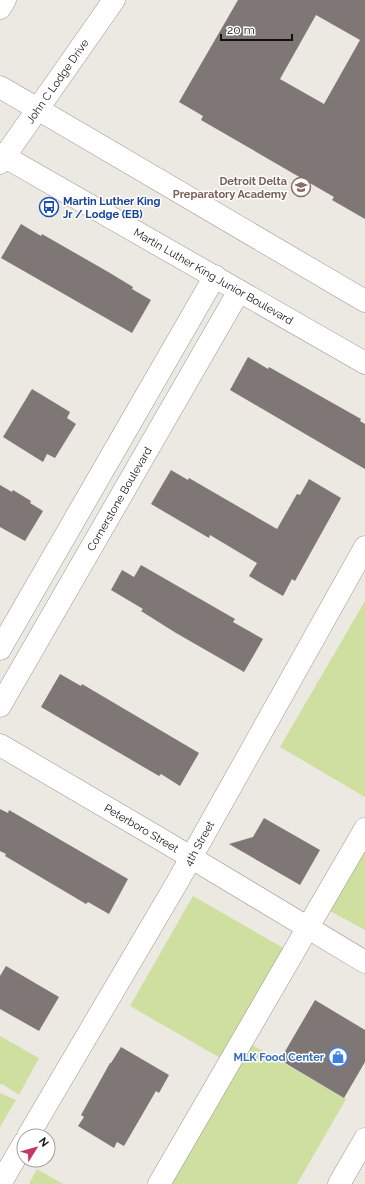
<svg xmlns="http://www.w3.org/2000/svg" width="365" height="1184" viewBox="0 0 365 1184" font-family="Raleway,sans-serif">
<style>
.green{fill:#cfdf9f}
.building{fill:#7e7776;fill-rule:evenodd}
.lines{fill:none;stroke-linecap:round;stroke-linejoin:round}
.minor-casing{stroke:#9a9891;stroke-width:23}
.major-casing{stroke:#9a9891;stroke-width:23}
.highway-casing{stroke:#9a9891;stroke-width:23}
.minor{stroke:#fff;stroke-width:22}
.major{stroke:#fff;stroke-width:22}
.highway{stroke:#fff;stroke-width:22}
.labels{text-anchor:middle;dominant-baseline:central;stroke-width:3;stroke-linejoin:round;paint-order:stroke}
.street-label{font-size:11px;fill:#12120f;stroke:#fff}
.education-label{font-size:11px;font-weight:bold;fill:#785e54;stroke:#fff;text-anchor:end}
.transit-label{font-size:11px;font-weight:bold;fill:#164399;stroke:#fff;text-anchor:start}
.shop-label{font-size:11px;font-weight:bold;fill:#366cbe;stroke:#fff;text-anchor:end}
</style>
<rect width="100%" height="100%" fill="#ebe9e2"/>
<path class="green" d="M 365,601 L 365,797 L 280,747 Z
M 365,850 L 365,930 L 330,911 Z
M 193,896 L 285,949 L 222,1059 L 130,1006 Z
M 0,1036 L 39,1058 L 19,1095 L 4,1085 L 0,1084 Z
M 249,1043 L 346,1099 L 297,1184 L 167,1184 Z
M 0,1093 L 16,1100 L 0,1127 Z
M 37,1169 L 63,1184 L 29,1184 Z"/>
<path class="building" d="M 238,0 L 365,0 L 365,219 L 332,200 L 334,197 L 201,120 L 203,116 L 179,102 ZM 316,15 L 360,40 L 324,104 L 280,79 Z
M 21,224 L 41,236 L 42,234 L 110,273 L 133,287 L 132,289 L 151,300 L 132,333 L 1,258 Z
M 248,357 L 268,369 L 269,367 L 361,419 L 360,421 L 365,424 L 365,469 L 230,390 Z
M 32,389 L 70,412 L 67,418 L 76,424 L 55,458 L 47,454 L 43,462 L 3,437 Z
M 171,470 L 188,480 L 189,478 L 277,529 L 297,494 L 300,495 L 309,479 L 341,498 L 295,581 L 292,579 L 283,596 L 249,576 L 257,563 L 210,535 L 209,538 L 151,504 Z
M 0,485 L 12,492 L 13,490 L 31,501 L 30,503 L 43,511 L 25,541 L 0,527 Z
M 141,565 L 235,619 L 233,622 L 263,639 L 244,672 L 176,633 L 141,611 L 143,609 L 111,590 L 122,570 L 134,577 Z
M 60,674 L 81,686 L 82,684 L 199,753 L 180,786 L 161,774 L 159,776 L 41,707 Z
M 0,809 L 8,813 L 9,810 L 128,879 L 109,914 L 88,902 L 86,904 L 5,856 L 6,854 L 0,851 Z
M 264,818 L 320,850 L 300,885 L 229,844 L 253,837 Z
M 6,966 L 59,997 L 39,1031 L 0,1009 L 0,976 Z
M 315,1000 L 365,1030 L 365,1062 L 344,1098 L 280,1060 Z
M 121,1047 L 169,1075 L 159,1093 L 156,1091 L 124,1146 L 117,1142 L 114,1148 L 78,1126 L 84,1117 L 81,1115 L 110,1063 L 111,1063 Z"/>
<g class="lines">
<defs>
<g id="minor">
<path d="M 0,649 L 215,276"/>
<path id="s1" d="M 0,706 L 239,291"/>
<path id="s2" d="M 0,745 L 162,840 L 365,962"/>
<path id="s3" d="M 28,1136 L 178,881 L 365,547"/>
<path d="M 0,1184 L 24,1143"/>
<path d="M 159,1184 L 365,829"/>
<path d="M 339,1184 L 365,1139"/>
</g>
<g id="major">
<path d="M 0,87 L 365,301"/>
<path id="s4" d="M 0,154 L 365,363"/>
<path id="s5" d="M 0,163 L 114,0"/>
</g>
<path id="highway" d="M 0,8 L 5,0"/>
</defs>
<use href="#minor" class="minor-casing"/>
<use href="#major" class="major-casing"/>
<use href="#highway" class="highway-casing"/>
<use href="#minor" class="minor"/>
<use href="#major" class="major"/>
<use href="#highway" class="highway"/>
</g>
<defs>
<symbol id="school-ring" viewBox="-11 -11 22 22"><circle r="9.5" fill="#fff" stroke="#8d6e63" stroke-width="1.5"/><path d="M0-5L7-2L0 1L-7-2ZM-4 1L0 2.5L4 1V4Q0 6-4 4Z" fill="#8d6e63"/></symbol>
<symbol id="bus-ring" viewBox="-11 -11 22 22"><circle r="9.5" fill="#fff" stroke="#1a4fb4" stroke-width="1.5"/><path d="M-5-6H5V4H4V6H2V4H-2V6H-4V4H-5ZM-3.5-4V0h7V-4ZM-3.5 1.2v1.5H-2V1.2ZM2 1.2v1.5H3.5V1.2Z" fill="#1a4fb4"/></symbol>
<symbol id="shop-ring" viewBox="-11 -11 22 22"><circle r="9.5" fill="#fff" stroke="#3f7fe0" stroke-width="1.5"/><path d="M-5-2.5h2.3a2.7 3.5 0 0 1 5.4 0H5L5.5 6h-11ZM-1.5-2.5h3a1.5 2.3 0 0 0-3 0Z" fill="#3f7fe0"/></symbol>
</defs>
<g fill-rule="evenodd">
<use href="#school-ring" x="290" y="176" width="22" height="22"/>
<use href="#bus-ring" x="38" y="196" width="22" height="22"/>
<use href="#shop-ring" x="327" y="1046" width="22" height="22"/>
</g>
<g class="labels">
<g class="street-label">
<text stroke="none"><textPath href="#s5" startOffset="100">John C Lodge Drive</textPath></text>
<text stroke="none"><textPath href="#s4" startOffset="246">Martin Luther King Junior Boulevard</textPath></text>
<text stroke="none"><textPath href="#s1" startOffset="239">Cornerstone Boulevard</textPath></text>
<text stroke="none"><textPath href="#s2" startOffset="164">Peterboro Street</textPath></text>
<text stroke="none"><textPath href="#s3" startOffset="339">4th Street</textPath></text>
</g>
<g class="education-label">
<text x="287" y="181">Detroit Delta<tspan x="287" dy="13">Preparatory Academy</tspan></text>
</g>
<g class="transit-label">
<text x="63" y="201">Martin Luther King<tspan x="63" dy="13">Jr / Lodge (EB)</tspan></text>
</g>
<g class="shop-label">
<text x="324" y="1057">MLK Food Center</text>
</g>
</g>
<g transform="translate(36 1148) rotate(53)"><circle r="19" fill="#ffffff" stroke="#a0a09f"/>
<path d="M0-3L7 15L0 10L-7 15Z" fill="#c43769"/>
<text y="-6" font-size="11" font-weight="bold" text-anchor="middle" fill="#12120f">N</text>
</g>
<path d="M221 34v6h71v-6" fill="none" stroke="#12120f" stroke-width="2"/>
<text x="227" y="34" font-size="12" fill="#12120f" stroke="#ffffff" stroke-width="3" paint-order="stroke">20 m</text>
</svg>
